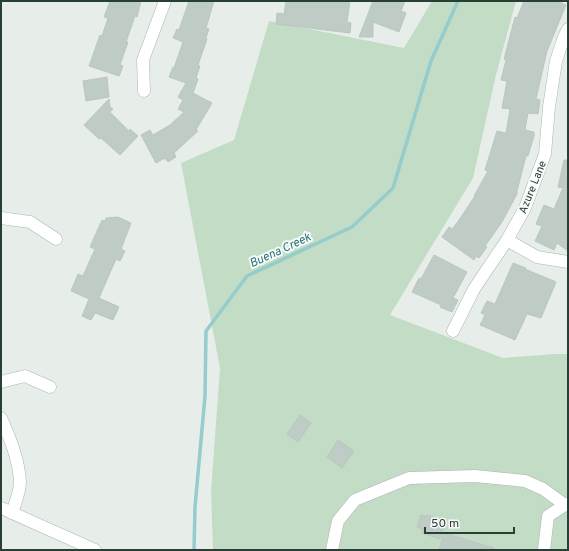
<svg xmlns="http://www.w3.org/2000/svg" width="569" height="551" viewBox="0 0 569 551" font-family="Overpass,sans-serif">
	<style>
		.green { fill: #c2dcc5 }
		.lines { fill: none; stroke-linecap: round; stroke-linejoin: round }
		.stream { stroke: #95cccc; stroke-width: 3.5 }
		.building { fill: #bfcbc5; stroke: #bac7bf }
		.minor-casing { stroke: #aab6b0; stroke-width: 13 }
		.minor { stroke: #fff; stroke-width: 12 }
		.labels { text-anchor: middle; stroke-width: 4; stroke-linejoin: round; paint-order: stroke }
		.street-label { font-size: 11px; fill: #273f35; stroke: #f7faf8 }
		.water-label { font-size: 12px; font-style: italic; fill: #277475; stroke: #f7faf8 }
	</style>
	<rect width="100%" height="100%" fill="#e7eeea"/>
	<polygon class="green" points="432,1 516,1 496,75 473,178 390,315 503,358 555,354 568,354 568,550 213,550 211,492 220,368 181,163 234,140 269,21 404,48"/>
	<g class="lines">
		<polyline class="stream" points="194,550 195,507 205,396 206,331 247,276 352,227 393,188 431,61 458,1"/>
	</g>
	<g class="building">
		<polygon points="110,1 141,1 137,17 135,16 126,42 128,42 120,65 123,66 119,76 89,66 100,35 102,36 108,18 104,17"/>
		<polygon points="189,1 214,1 206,28 209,29 206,38 207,39 198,65 200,66 196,78 198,79 193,93 212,103 196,130 198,131 174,153 176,157 168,162 165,158 156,163 141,135 150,130 153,135 170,125 184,112 178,109 183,100 178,97 186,83 169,77 173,67 174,68 183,42 173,38 177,29 179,30"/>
		<polygon points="286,1 350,1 347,22 351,23 350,33 276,24 277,13 284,14"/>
		<polygon points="373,1 405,1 401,11 406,13 399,32 373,22 373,37 359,37"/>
		<polygon points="524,1 562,1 561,3 566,5 547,51 536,99 540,100 538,114 528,113 525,130 534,132 534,136 528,156 526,156 517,191 517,194 502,222 485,246 487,247 479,258 476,256 474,260 442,237 449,227 452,229 457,223 475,196 474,196 488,171 485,170 497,131 506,133 510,109 502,108 507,81 501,80 506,60 504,59 515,17 517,18"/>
		<polygon points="107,77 109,97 86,101 83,81"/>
		<polygon points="109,99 110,107 113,109 110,112 129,131 130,129 138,136 120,155 101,138 99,139 84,125"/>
		<polygon points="564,160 568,160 568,251 557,243 554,250 535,241 542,226 536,224 544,205 554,209 563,188 558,187"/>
		<polygon points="118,217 131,223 121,249 125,251 120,261 116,259 99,298 119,307 113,320 95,313 91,320 82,316 89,299 71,291 78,274 83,276 95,249 90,247 102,220 105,221 106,218"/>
		<polygon points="434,255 467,272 453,298 458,300 452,312 440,307 441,305 412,292 419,278 421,279"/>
		<polygon points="513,263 526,268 525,269 556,282 541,318 527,314 515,340 480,325 485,315 481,313 487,301 495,304"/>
		<polygon points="300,415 311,423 298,442 287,434"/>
		<polygon points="338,440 354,451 342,468 327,457"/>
		<polygon points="421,515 427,517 427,515 441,520 444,526 440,539 422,533 423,529 417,527"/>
		<polygon points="444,533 494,548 493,550 439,550"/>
	</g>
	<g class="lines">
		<defs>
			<g id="minor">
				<polyline points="144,91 143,60 165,1"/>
				<polyline points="1,218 30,222 56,239"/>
				<polyline points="507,240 537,257 568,262"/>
				<polyline points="453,331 474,289 507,240 525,208 545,154 549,107 556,61 564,37 568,29"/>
				<polyline points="1,382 25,376 50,387"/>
				<path d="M1,418c9,20 18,42 19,64 0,10 -5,21 -8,31"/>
				<polyline points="1,508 95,550"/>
				<polyline points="332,550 338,521 355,500 409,478 475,476 525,481 543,489 565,505"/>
				<polyline points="544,550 548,516 565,505 568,504"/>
			</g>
		</defs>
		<use href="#minor" class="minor-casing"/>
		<use href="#minor" class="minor"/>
	</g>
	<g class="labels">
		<g class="street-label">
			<text transform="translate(532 187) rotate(-68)" y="4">Azure Lane</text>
		</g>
		<g class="water-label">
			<text transform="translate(280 250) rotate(-25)" y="4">Buena Creek</text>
		</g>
	</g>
	<rect width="569" height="551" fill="none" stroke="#273f35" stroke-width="4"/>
	<path d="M425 527v6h89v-6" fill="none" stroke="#273f35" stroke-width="2"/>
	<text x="431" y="527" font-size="12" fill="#273f35" stroke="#f7faf8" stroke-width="3" paint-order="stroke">50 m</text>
</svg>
